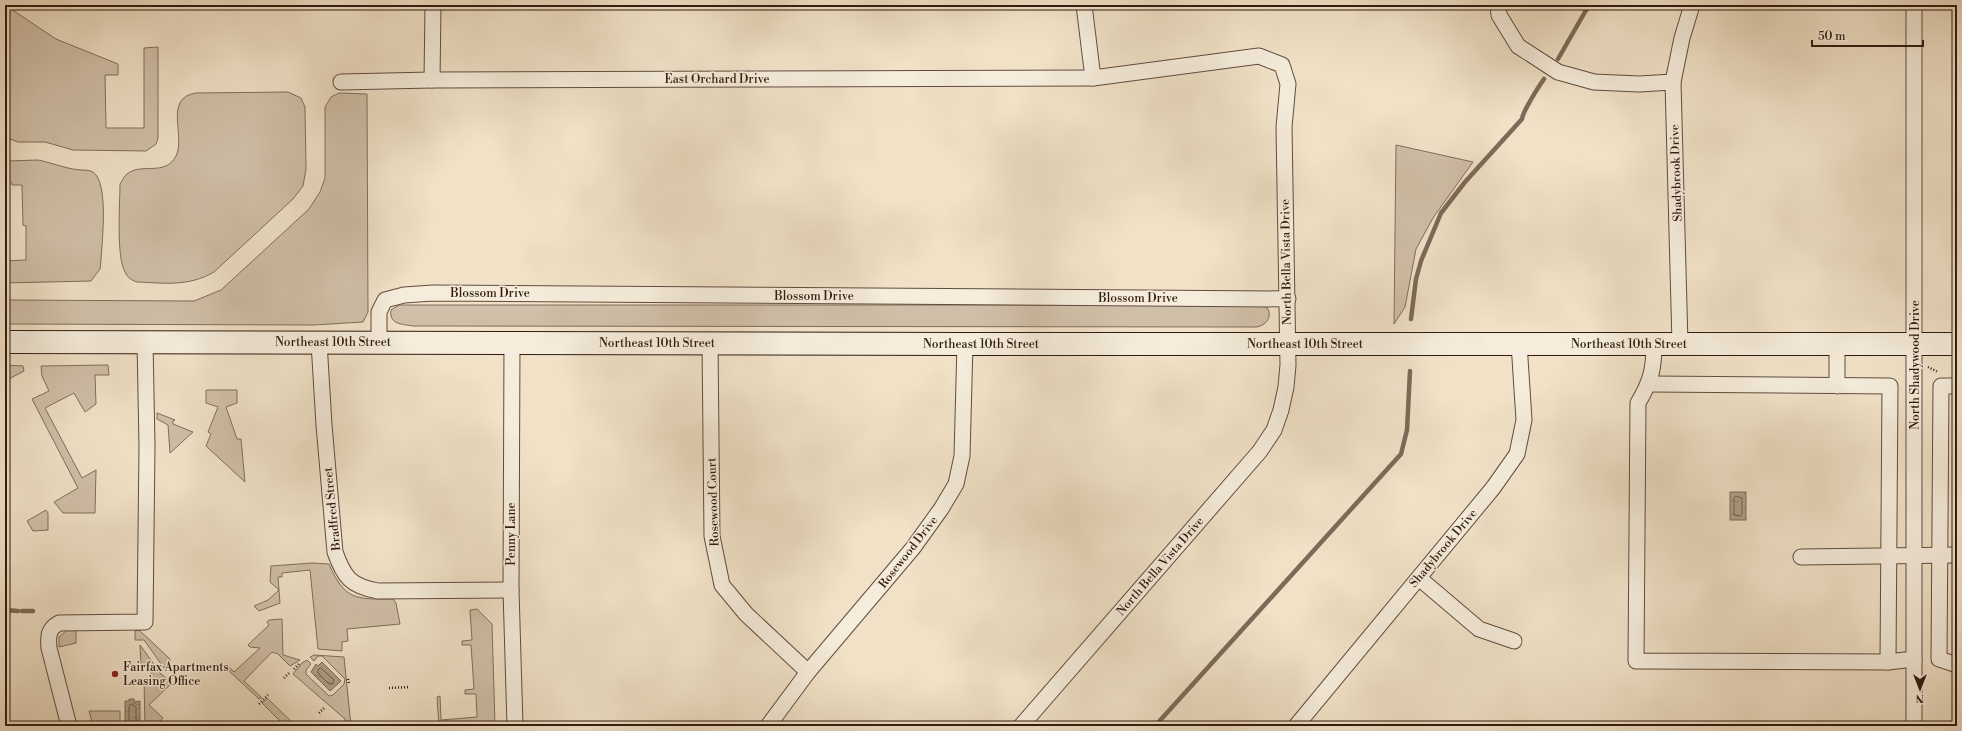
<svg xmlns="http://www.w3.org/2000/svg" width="1962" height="731" viewBox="0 0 1962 731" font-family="'Libre Bodoni',serif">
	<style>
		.green { fill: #d0bfa8; stroke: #806d5c }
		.water { fill: url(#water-ripples); stroke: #7d6a59 }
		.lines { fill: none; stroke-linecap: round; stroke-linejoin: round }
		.shore { stroke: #705c4c; stroke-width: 1 }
		.stream { stroke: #7d6a59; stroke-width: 4.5 }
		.minor-casing { stroke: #614c3e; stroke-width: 17 }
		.secondary-casing { stroke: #311b10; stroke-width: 24 }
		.path { stroke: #311b10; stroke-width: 2.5; stroke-dasharray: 1 2; stroke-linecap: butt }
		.minor { stroke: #f5ecdb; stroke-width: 15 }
		.secondary { stroke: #f5ecdb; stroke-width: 22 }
		.poi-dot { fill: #8f2418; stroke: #f5ecdb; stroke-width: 1.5 }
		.labels { text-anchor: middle; stroke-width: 3; stroke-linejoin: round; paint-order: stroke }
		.street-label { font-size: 12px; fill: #311b10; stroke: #f5ecdb }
		.poi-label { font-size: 12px; fill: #311b10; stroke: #f5ecdb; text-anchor: start }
	</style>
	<defs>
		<pattern id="water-ripples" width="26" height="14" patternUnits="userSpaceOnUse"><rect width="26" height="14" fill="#af9e89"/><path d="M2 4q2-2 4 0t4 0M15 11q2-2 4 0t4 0" fill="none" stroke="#8f806f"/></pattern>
	</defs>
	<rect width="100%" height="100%" fill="#f0e1c7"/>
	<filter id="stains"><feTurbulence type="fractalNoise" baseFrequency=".005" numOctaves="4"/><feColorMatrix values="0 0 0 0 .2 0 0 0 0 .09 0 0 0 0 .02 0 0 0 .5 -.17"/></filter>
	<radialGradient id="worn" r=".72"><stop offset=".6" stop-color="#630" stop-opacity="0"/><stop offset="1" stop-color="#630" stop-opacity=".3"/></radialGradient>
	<g class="green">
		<polygon points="5,5 56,39 118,64 118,75 105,75 106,128 144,128 144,48 158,47 158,138 156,144 146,151 73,150 45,142 18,142 10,139 5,126"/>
		<path d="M288,92l13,6 4,9 1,62 -3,17 -10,13 -79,73c-26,15 -49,11 -77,10 -6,-2 -9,-4 -12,-10 -9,-16 -5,-68 -5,-88 2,-3 4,-8 7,-10 15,-12 38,3 49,-18 10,-20 -13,-58 20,-63z"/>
		<polygon points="339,93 367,94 368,312 363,322 314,325 5,324 5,300 194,301 221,290 309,209 320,192 325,178 325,107 331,97"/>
		<polygon points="1396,145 1473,162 1433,218 1416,249 1405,307 1394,324"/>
		<path d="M38,160c15,3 28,9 43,10 4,0 8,0 12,2 16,11 9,69 8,88l-1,9 -9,12 -86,2v-22l21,-1v-34l-3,-1 -1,-40h-10v-2l-4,-1v-21z"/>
		<path d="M399,305h863l6,4c4,9 -2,16 -11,18l-844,-1c-11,-2 -24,-1 -22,-16z"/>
		<polygon points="5,365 23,366 24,371 5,381"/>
		<polygon points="108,365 109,375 95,375 96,404 85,412 74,393 45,408 82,478 96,470 95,513 63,513 54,502 78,488 32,399 49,391 42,376 41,366"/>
		<polygon points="206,390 237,390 237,403 226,407 237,439 241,439 245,482 206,446 211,434 208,432 218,407 206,403"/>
		<polygon points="157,413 175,420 173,421 173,424 193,432 170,453 168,425 157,419"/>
		<polygon points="46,510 48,513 48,530 33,531 27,521"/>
		<path d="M312,563l17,1c16,37 27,35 64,35l3,4 4,21 -53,5 1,12 -6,1v9l-24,-2 -8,-79 -28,3v4h-4l2,26 -21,8 -5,-5 14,-6 11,-10 -9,-8 1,-16z"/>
		<polygon points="477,609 492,624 495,726 439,726 437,697 440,696 441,720 477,717 476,694 465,694 465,690 474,689 471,645 462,645 462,641 472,640 470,610"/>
		<polygon points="282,619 283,655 300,660 290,666 278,654 272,652 244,681 262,698 259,699 226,668 228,666 234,672 260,648 250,647 248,645 269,625 267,622 269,620"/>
		<polygon points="67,630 76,630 76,643 59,647 59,637"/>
		<polygon points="139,630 170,659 170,662 164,668 144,640 135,640 135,631"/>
		<polygon points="140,645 160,673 172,683 149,705 163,718 159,722 163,726 145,726 144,680 151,680 151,667 141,667"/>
		<polygon points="314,655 344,657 351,726 346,726 345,719 293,674 302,663 307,660 311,664 306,670 306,674 329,696 333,695 344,684 345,679 322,656 318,656 314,661 310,657"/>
		<polygon points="267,698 296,726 285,726 262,703"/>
		<polygon points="89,711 120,711 120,726 93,726"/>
	</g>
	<g class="water">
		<rect x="1730" y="492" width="16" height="28"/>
		<polygon points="322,662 341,681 330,691 311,672 316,664 318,666"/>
		<polygon points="129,699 134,699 135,702 140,701 140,726 125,726 125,701 129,701"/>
	</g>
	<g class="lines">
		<g class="shore">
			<polygon points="1736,496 1742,498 1742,514 1740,516 1734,515 1734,498"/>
			<polygon points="321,668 334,680 332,684 329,684 318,673 318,670"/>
			<polyline points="129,726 129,706 131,704 136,707 136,726"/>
		</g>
		<g class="stream">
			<polyline points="1558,59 1589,5"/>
			<path d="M1411,319l5,-40 5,-18 20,-48 24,-31 57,-63c1,-8 17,-33 22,-40"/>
			<polyline points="5,610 18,611"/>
			<polyline points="22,611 33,611"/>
			<polyline points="1155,726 1401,454 1407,430 1410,371"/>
		</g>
		<defs>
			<g id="minor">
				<polyline points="1498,5 1499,15 1518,46 1558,72 1594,82 1639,84 1673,82"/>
				<polyline points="1914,5 1914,726"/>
				<polyline points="432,80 433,5"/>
				<polyline points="341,82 432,80 1093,78"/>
				<path d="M319,342l5,83 11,127c9,25 15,34 43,39l133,-1"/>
				<polyline points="379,342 379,312 385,300 404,295 433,293 1288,299"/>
				<polyline points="512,342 511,590 515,726"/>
				<polyline points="710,343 712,536 722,585 746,614 808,672"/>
				<path d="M1654,344c0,25 -3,37 -16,59l-2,258 252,1 26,-3"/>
				<polyline points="1680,344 1673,82 1682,38 1692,5"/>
				<polyline points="1649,384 1890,386 1888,662"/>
				<polyline points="1837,386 1837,344"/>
				<polyline points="1957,386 1941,386 1939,659 1957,665"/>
				<polyline points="1801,557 1957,555"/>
				<polyline points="1419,578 1479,629 1514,641"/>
				<path d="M69,726l-20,-78c-1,-12 -1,-19 10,-25l86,-1 2,-176 -2,-105"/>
				<polyline points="768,726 808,672 913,548 941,509 956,484 962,456 965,344"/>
				<polyline points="1021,726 1260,451 1274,430 1281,410 1286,387 1288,365 1284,127 1288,84 1282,65 1259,56 1093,78 1084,5"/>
				<polyline points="1296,726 1493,488 1517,454 1524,420 1519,343"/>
			</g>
			<polyline id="secondary" points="5,342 965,344 1957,344"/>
		</defs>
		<use href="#minor" class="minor-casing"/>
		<use href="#secondary" class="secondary-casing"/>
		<g class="path">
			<polyline points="1928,367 1938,372"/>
			<polyline points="294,669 299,664"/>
			<polyline points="284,678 290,672"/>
			<polyline points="348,679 349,684"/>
			<polyline points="389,688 410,687"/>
			<polyline points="259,704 268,695"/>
			<polyline points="319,713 325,707"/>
			<polyline points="46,725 53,723"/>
		</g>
		<use href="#minor" class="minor"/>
		<use href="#secondary" class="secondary"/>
	</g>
	<circle class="poi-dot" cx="115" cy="674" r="4"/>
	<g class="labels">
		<g class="street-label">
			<text x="717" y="83">East Orchard Drive</text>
			<text transform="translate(1676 173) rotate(-92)" y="4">Shadybrook Drive</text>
			<text transform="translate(1286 262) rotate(-91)" y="4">North Bella Vista Drive</text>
			<text x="490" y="297">Blossom Drive</text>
			<text x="814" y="300">Blossom Drive</text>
			<text x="1138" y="302">Blossom Drive</text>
			<text x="333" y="346">Northeast 10th Street</text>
			<text x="657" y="347">Northeast 10th Street</text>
			<text x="981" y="348">Northeast 10th Street</text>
			<text x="1305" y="348">Northeast 10th Street</text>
			<text x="1629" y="348">Northeast 10th Street</text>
			<text transform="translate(1915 365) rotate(-90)" y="4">North Shadywood Drive</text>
			<text transform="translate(713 502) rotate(-92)" y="4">Rosewood Court</text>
			<text transform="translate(332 509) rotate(-96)" y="4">Bradfred Street</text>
			<text transform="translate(511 534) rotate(-90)" y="4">Penny Lane</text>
			<text transform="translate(1443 548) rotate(-50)" y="4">Shadybrook Drive</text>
			<text transform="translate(908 552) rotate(-52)" y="4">Rosewood Drive</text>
			<text transform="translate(1160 566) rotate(-49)" y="4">North Bella Vista Drive</text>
		</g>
		<g class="poi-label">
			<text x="123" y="671">Fairfax Apartments<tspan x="123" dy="14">Leasing Office</tspan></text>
		</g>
	</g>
	<rect width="1962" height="731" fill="none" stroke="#f0e1c7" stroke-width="20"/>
	<rect x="6" y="6" width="1950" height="719" fill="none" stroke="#311b10" stroke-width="2"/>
	<rect x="10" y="10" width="1942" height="711" fill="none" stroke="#311b10"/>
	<g transform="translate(1920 689) rotate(180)" stroke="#f5ecdb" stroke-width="3" paint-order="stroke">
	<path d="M0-3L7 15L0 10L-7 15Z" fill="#311b10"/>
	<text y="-6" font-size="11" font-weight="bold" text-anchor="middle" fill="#311b10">N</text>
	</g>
	<path d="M1812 40v6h111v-6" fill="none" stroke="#311b10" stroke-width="2"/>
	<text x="1818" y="40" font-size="12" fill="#311b10" stroke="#f5ecdb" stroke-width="3" paint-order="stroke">50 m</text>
	<rect width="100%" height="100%" filter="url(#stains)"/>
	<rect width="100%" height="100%" fill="url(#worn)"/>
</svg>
